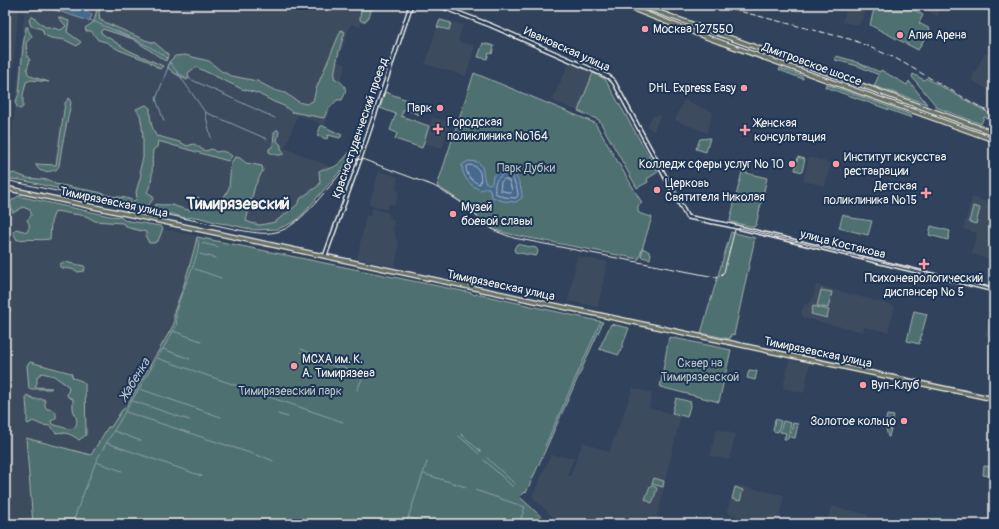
<svg xmlns="http://www.w3.org/2000/svg" width="999" height="529" viewBox="0 0 999 529" font-family="Pangolin,sans-serif">
	<style>
		.built { fill: #3d4b5f }
		.green { fill: #4f7070; stroke: #a2b0ac }
		.water { fill: #47698e; stroke: #8c9fb2 }
		.lines { fill: none; stroke-linecap: round; stroke-linejoin: round }
		.shore { stroke: #afbbc4; stroke-width: 1 }
		.stream { stroke: #8c9fb2; stroke-width: 1 }
		.minor-casing { stroke: #f4f1e8; stroke-width: 5.5 }
		.major-casing { stroke: #f4f1e8; stroke-width: 6 }
		.minor { stroke: #1d3557; stroke-width: 2.5 }
		.major { stroke: #687266; stroke-width: 3.5 }
		.tram { stroke: #f4f1e8; stroke-width: 1 }
		.rail { stroke: #f4f1e8; stroke-width: 1; stroke-dasharray: 6 3; stroke-linecap: butt }
		.poi-dot { fill: #ff9aa2; stroke: #1d3557; stroke-width: 1.5 }
		.labels { text-anchor: middle; stroke-width: 4; stroke-linejoin: round; paint-order: stroke }
		.poi-label { font-size: 12px; fill: #f4f1e8; stroke: #1d3557; text-anchor: start }
		.street-label { font-size: 12px; fill: #f4f1e8; stroke: #1d3557 }
		.park-label { font-size: 12px; fill: #bac4be; stroke: #1d3557 }
		.water-label { font-size: 13px; font-style: italic; fill: #b7c1c8; stroke: #1d3557 }
		.district-label { font-size: 16px; font-weight: bold; fill: #f4f1e8; stroke: #1d3557 }
	</style>
	<rect width="100%" height="100%" fill="#30425c"/>
	<filter id="ink" filterUnits="userSpaceOnUse"><feTurbulence type="fractalNoise" baseFrequency=".025" numOctaves="2"/><feDisplacementMap in="SourceGraphic" scale="8" xChannelSelector="R" yChannelSelector="G"/><feConvolveMatrix kernelMatrix="1 2 1 2 8 2 1 2 1" color-interpolation-filters="sRGB"/></filter>
	<g filter="url(#ink)">
		<g class="built">
			<polygon points="5,5 19,5 5,157"/>
			<polygon points="25,5 367,5 360,27 351,24 338,61 346,65 325,125 298,115 285,148 339,170 283,227 271,230 259,231 217,223 140,205 139,207 8,179"/>
			<polygon points="848,5 868,5 859,25 842,22"/>
			<polygon points="916,5 943,5 937,16"/>
			<polygon points="440,18 463,25 458,41 475,46 466,76 425,64"/>
			<polygon points="985,53 994,57 994,93 971,80"/>
			<polygon points="569,63 593,73 578,111 552,100"/>
			<polygon points="684,100 713,112 707,133 675,120"/>
			<polygon points="657,115 660,116 654,131 647,127 651,118"/>
			<polygon points="432,117 450,122 442,148 424,143"/>
			<polygon points="809,157 831,163 825,186 803,181"/>
			<polygon points="379,171 398,177 396,188 399,192 395,205 389,204 387,210 369,205"/>
			<polygon points="5,196 472,293 474,295 477,294 603,322 526,493 525,492 520,497 549,524 5,524"/>
			<polygon points="972,197 986,201 986,204 989,205 990,202 994,203 994,260 971,254 977,233 963,229"/>
			<polygon points="372,208 389,213 389,216 394,221 393,229 399,246 395,267 357,258 366,216 370,216"/>
			<polygon points="577,256 607,262 598,307 568,301"/>
			<polygon points="816,285 895,306 888,332 864,327 863,332 803,318 801,313 804,304 807,305 808,302 811,303"/>
			<polygon points="990,319 994,320 994,338 985,335"/>
			<polygon points="789,360 810,364 804,393 783,388"/>
			<polygon points="633,388 652,393 649,408 681,416 669,464 656,524 573,524 553,517 532,497 551,455 574,458 567,475 570,476 583,442 609,452"/>
			<polygon points="716,429 736,434 729,460 710,456"/>
			<polygon points="735,485 784,495 778,524 763,524 731,515 727,511"/>
			<polygon points="831,506 866,514 868,517 874,518 873,524 827,524"/>
		</g>
		<g class="green">
			<polygon points="96,5 101,5 99,13 100,20 145,40 155,43 168,54 168,56 166,61 164,60 133,39 103,29 101,31 101,33 128,50 163,66 160,69 148,61 119,50 106,42 98,40 91,31 86,31 85,28 94,22 97,9"/>
			<path d="M358,5h14c-1,7 -2,15 -9,17l-3,-2 1,-13z"/>
			<polygon points="875,5 906,5 923,15 919,23 930,29 918,50 870,25"/>
			<polygon points="31,17 33,17 45,27 49,27 61,30 66,26 58,17 69,21 67,32 81,42 77,46 65,40 51,38 44,35 42,29 31,26 29,20"/>
			<polygon points="440,20 451,23 449,30 437,27"/>
			<polygon points="26,27 28,27 28,30 32,36 26,43 27,56 30,60 27,69 28,74 33,77 49,82 31,80 26,82 23,95 23,107 20,109 18,108 15,103 19,94 23,46"/>
			<path d="M341,30l4,2c-6,17 -9,29 -11,46 11,6 15,10 8,22h-5l-10,11 -3,7 -32,-6 -8,-6 -10,-4 -17,-9 -15,-4 -46,-22 -8,6 1,5 -2,2 -13,-7 -6,-5 1,-6 6,-6 10,-1 24,6 12,10 11,5 25,5 17,9 11,3 14,9 7,2 7,-3 3,-12z"/>
			<polygon points="483,43 494,46 492,54 489,53 487,59 478,57"/>
			<polygon points="836,56 851,60 880,72 881,70 907,85 909,81 927,104 874,86 879,75 858,66 835,60 835,57"/>
			<polygon points="780,68 800,75 803,77 803,79 779,70"/>
			<polygon points="474,73 595,123 642,203 638,206 638,212 641,214 652,217 639,259 514,235 495,230 484,222 454,197 437,186"/>
			<polygon points="593,73 605,79 658,172 647,179 648,182 637,188 599,120 578,111"/>
			<polygon points="913,74 924,80 926,78 994,116 994,121 984,117 981,124 938,108 912,77"/>
			<polygon points="826,84 909,114 912,118 825,87"/>
			<polygon points="385,92 419,104 422,110 420,115 404,109 401,116 429,126 422,148 395,139 397,133 390,130 396,114 380,108"/>
			<path d="M69,98l2,5 -9,43 -3,20 -3,4c-8,2 -18,4 -20,-6l20,1 9,-62z"/>
			<path d="M146,105l4,3c0,10 1,20 7,29l2,-1c10,4 19,4 28,10l7,-2 11,7 7,-2 4,3c6,-2 11,0 16,4l-4,5 -70,-20 -1,6 -4,3c-2,14 2,29 -6,42l6,4v3l-5,7c-14,0 -27,-7 -40,-6l-87,-20 -11,-1 -1,-2 2,-3 3,-1 13,5 22,2 6,4 43,8 12,4 16,2 8,3 3,-3 -1,-6 5,-17 -1,-6 3,-11v-17l-1,-15 -2,-11 -4,-6z"/>
			<polygon points="321,125 342,135 340,138 328,135 327,139 317,136"/>
			<path d="M276,130h2l1,2 -2,9 4,4v3l3,6c-6,2 -9,1 -15,-2v-3l4,-3 1,-13z"/>
			<polygon points="710,138 706,152 696,149 700,139"/>
			<path d="M355,139l3,1 3,4 -6,14 -8,5 -43,50 -10,9 -16,7 -24,1 -26,-6 -9,-1 -22,-6 -13,1 -12,-4h-4l-6,-1 -7,-6 1,-3c6,2 11,0 16,1 7,2 12,5 19,5v-5l3,-2 1,-4 3,-2c6,6 14,7 23,6l8,-15 2,-25 4,-6 5,1 6,5 16,3 1,4 -8,16 -9,35 5,2 9,2 15,-3 22,-17 4,-7 17,-12 2,-3 -1,-12c4,-3 7,-1 12,-3 6,-1 16,-12 19,-17 3,-3 3,-8 5,-12z"/>
			<polygon points="798,157 805,159 802,172 795,170"/>
			<polygon points="742,172 767,178 756,225 754,227 731,222 730,220"/>
			<path d="M18,196l92,20 11,1 3,3 36,6 3,2 -5,13 -4,2h-5l-3,-6v-5l-17,-4 -7,-5 -27,-2 -9,-5 -31,-5 -4,11 -1,17c-11,2 -22,-1 -33,1l-4,-8 3,-3 11,3c3,-5 3,-7 0,-12 4,-3 5,-5 3,-10l-7,-3 -10,6 -3,-11z"/>
			<polygon points="973,206 980,208 976,224 969,222"/>
			<polygon points="843,214 852,218 872,221 868,235 839,228"/>
			<polygon points="931,226 950,231 948,240 929,235"/>
			<polygon points="731,232 755,238 734,335 731,334 730,339 701,333"/>
			<polygon points="197,237 472,293 474,295 477,294 603,322 526,493 525,492 520,497 549,524 33,524 26,438 91,455 108,427 111,427 122,410 126,407 174,324 174,312 183,288 194,250"/>
			<polygon points="517,244 536,248 538,251 537,255 535,256 515,252 514,249"/>
			<polygon points="5,248 10,312 8,313 8,318 5,322"/>
			<polygon points="643,248 651,253 650,259 641,257"/>
			<path d="M65,262l19,4 1,2 -1,3 -6,1c-7,-5 -12,-2 -18,-5v-3z"/>
			<polygon points="821,290 832,292 828,308 817,306"/>
			<polygon points="813,306 829,310 827,318 811,314"/>
			<polygon points="914,311 927,314 919,344 907,341"/>
			<polygon points="611,324 629,328 619,355 599,349"/>
			<polygon points="669,337 731,350 719,402 660,387"/>
			<path d="M30,362l41,11 2,5 9,3 3,3 1,51 -7,5c-6,-5 -15,-9 -23,-7l-6,-7 -8,-1 -9,-4 -5,3 -1,-1c1,-9 -1,-17 -1,-27l1,-1 7,4h10l1,2v5l2,3c6,0 10,2 9,9l-5,3 1,3 16,5 6,-1c6,-7 1,-11 -1,-19 0,-3 0,-7 0,-10l-5,-2 -1,-3 2,-5 -1,-3 -14,-10 -12,-3 -5,4v6l-2,4 17,1 -1,1h-22l-2,-24z"/>
			<polygon points="749,370 757,371 755,380 747,378"/>
			<polygon points="676,398 691,402 687,417 672,413"/>
			<polygon points="887,415 894,416 889,437 888,437 885,424"/>
			<polygon points="775,419 781,421 778,432 773,431"/>
			<polygon points="783,421 791,423 788,439 784,439 786,433 780,432"/>
			<polygon points="793,423 798,424 795,438 790,437"/>
			<polygon points="984,466 994,467 994,477 983,475"/>
			<polygon points="654,478 664,481 663,487 652,484"/>
			<polygon points="651,485 657,488 653,502 651,503 645,499 650,486"/>
			<polygon points="735,487 743,490 740,501 732,499"/>
		</g>
		<g class="water">
			<path d="M40,5h17l4,2c15,-5 19,-2 31,8l-3,6z"/>
			<path d="M468,161l10,1 4,4 3,16 3,2 4,-1 1,-7 11,-8h3c10,6 15,18 15,30l-6,4 -13,-1 -11,-4 -3,-9h-3l-5,2c-11,-4 -19,-13 -19,-25z"/>
		</g>
		<g class="lines">
			<g class="shore">
				<path d="M469,165c11,0 13,10 11,19 -8,-2 -14,-9 -14,-17z"/>
				<path d="M505,172c8,3 13,16 13,24l-2,2 -12,-1 -9,-4c-1,-14 1,-12 10,-21z"/>
				<polygon points="505,179 509,181 512,190 511,193 500,190 501,182"/>
			</g>
			<g class="stream">
				<polyline points="90,20 137,40 164,55 167,58"/>
				<polyline points="179,74 275,118"/>
				<polyline points="205,112 267,139"/>
				<polyline points="164,121 156,99 170,62 205,112 211,138"/>
				<polyline points="202,243 218,247"/>
				<polyline points="200,254 215,258"/>
				<polyline points="195,269 221,278"/>
				<polyline points="173,331 201,341"/>
				<polyline points="163,349 190,359"/>
				<polyline points="301,349 356,372"/>
				<polyline points="300,352 356,375 361,374"/>
				<polyline points="157,358 281,401"/>
				<polyline points="140,389 221,417"/>
				<polyline points="357,390 362,379"/>
				<polyline points="133,401 189,420"/>
				<polyline points="282,401 343,422"/>
				<polyline points="126,412 262,457"/>
				<polyline points="278,414 288,417"/>
				<polyline points="114,431 141,441"/>
				<polyline points="461,434 481,452"/>
				<polyline points="459,436 479,454"/>
				<polyline points="107,443 202,476"/>
				<polyline points="545,446 600,323"/>
				<polyline points="264,457 273,461"/>
				<polyline points="487,458 515,484"/>
				<polyline points="484,460 513,487"/>
				<polyline points="96,462 122,471"/>
				<polyline points="424,474 466,487"/>
				<polyline points="475,490 525,507 519,524"/>
				<polyline points="408,517 429,524"/>
				<path d="M73,524l4,-14 20,-51 80,-134c-1,-4 -1,-8 -1,-13 2,-16 27,-59 22,-72"/>
				<polyline points="406,524 427,462"/>
			</g>
			<defs>
				<g id="minor">
					<polyline points="437,5 490,25 609,77 614,82 687,217 728,225 994,290"/>
					<polyline points="325,256 360,159 411,5"/>
				</g>
				<g id="major">
					<polyline points="623,5 695,33 994,140"/>
					<polyline points="639,5 994,133"/>
					<polyline points="5,188 994,399"/>
				</g>
			</defs>
			<use href="#minor" class="minor-casing"/>
			<use href="#major" class="major-casing"/>
			<use href="#minor" class="minor"/>
			<use href="#major" class="major"/>
			<path class="tram" d="M5,180l234,50c12,2 25,5 37,2 25,-4 55,-50 74,-69l5,-3 7,-1 72,27 27,16 23,21 11,8 19,7 201,39 5,-1 4,-4 10,-39 1,-3 5,-2 254,61"/>
			<polyline class="rail" points="715,5 853,40 895,58 994,115"/>
		</g>
	</g>
	<g class="poi-dot">
		<circle cx="645" cy="29" r="4"/>
		<circle cx="900" cy="35" r="4"/>
		<circle cx="744" cy="88" r="4"/>
		<circle cx="440" cy="108" r="4"/>
		<path d="M436 123h4v4h4v4h-4v4h-4v-4h-4v-4h4z"/>
		<path d="M743 124h4v4h4v4h-4v4h-4v-4h-4v-4h4z"/>
		<circle cx="792" cy="164" r="4"/>
		<circle cx="836" cy="164" r="4"/>
		<circle cx="657" cy="190" r="4"/>
		<path d="M924 187h4v4h4v4h-4v4h-4v-4h-4v-4h4z"/>
		<circle cx="453" cy="214" r="4"/>
		<path d="M922 258h4v4h4v4h-4v4h-4v-4h-4v-4h4z"/>
		<circle cx="294" cy="366" r="4"/>
		<circle cx="863" cy="385" r="4"/>
		<circle cx="904" cy="421" r="4"/>
	</g>
	<g class="labels">
		<g class="poi-label">
			<text x="653" y="33">Москва 127550</text>
			<text x="908" y="39">Апиа Арена</text>
			<text x="736" y="92" text-anchor="end">DHL Express Easy</text>
			<text x="432" y="112" text-anchor="end">Парк</text>
			<text x="447" y="126">Городская<tspan x="447" dy="14">поликлиника №164</tspan></text>
			<text x="754" y="127">Женская<tspan x="754" dy="14">консультация</tspan></text>
			<text x="844" y="161">Институт искусства<tspan x="844" dy="14">реставрации</tspan></text>
			<text x="784" y="168" text-anchor="end">Колледж сферы услуг № 10</text>
			<text x="665" y="187">Церковь<tspan x="665" dy="14">Святителя Николая</tspan></text>
			<text x="917" y="190" text-anchor="end">Детская<tspan x="917" dy="14">поликлиника №15</tspan></text>
			<text x="461" y="211">Музей<tspan x="461" dy="14">боевой славы</tspan></text>
			<text x="924" y="282" text-anchor="middle">Психоневрологический<tspan x="924" dy="14">диспансер № 5</tspan></text>
			<text x="302" y="363">МСХА им. К.<tspan x="302" dy="14">А. Тимирязева</tspan></text>
			<text x="871" y="389">Вуп-Клуб</text>
			<text x="896" y="425" text-anchor="end">Золотое кольцо</text>
		</g>
		<g class="street-label">
			<text transform="translate(567 49) rotate(24)" y="4">Ивановская улица</text>
			<text transform="translate(812 64) rotate(20)" y="4">Дмитровское шоссе</text>
			<text transform="translate(360 128) rotate(-71)" y="4">Красностуденческий проезд</text>
			<text transform="translate(114 202) rotate(12)" y="4">Тимирязевская улица</text>
			<text transform="translate(843 244) rotate(14)" y="4">улица Костякова</text>
			<text transform="translate(501 285) rotate(12)" y="4">Тимирязевская улица</text>
			<text transform="translate(818 352) rotate(12)" y="4">Тимирязевская улица</text>
		</g>
		<g class="park-label">
			<text x="526" y="172">Парк Дубки</text>
			<text x="700" y="367">Сквер на<tspan x="700" dy="14">Тимирязевской</tspan></text>
			<text x="290" y="395">Тимирязевский парк</text>
		</g>
		<g class="water-label">
			<text transform="translate(134 379) rotate(-59)" y="5">Жабенка</text>
		</g>
		<g class="district-label">
			<text x="238" y="209">Тимирязевский</text>
		</g>
	</g>
	<rect width="999" height="529" fill="none" stroke="#1d3557" stroke-width="20"/>
	<rect x="10" y="10" width="979" height="509" fill="none" stroke="#f4f1e8" stroke-width="1.5" filter="url(#ink)"/>
</svg>
